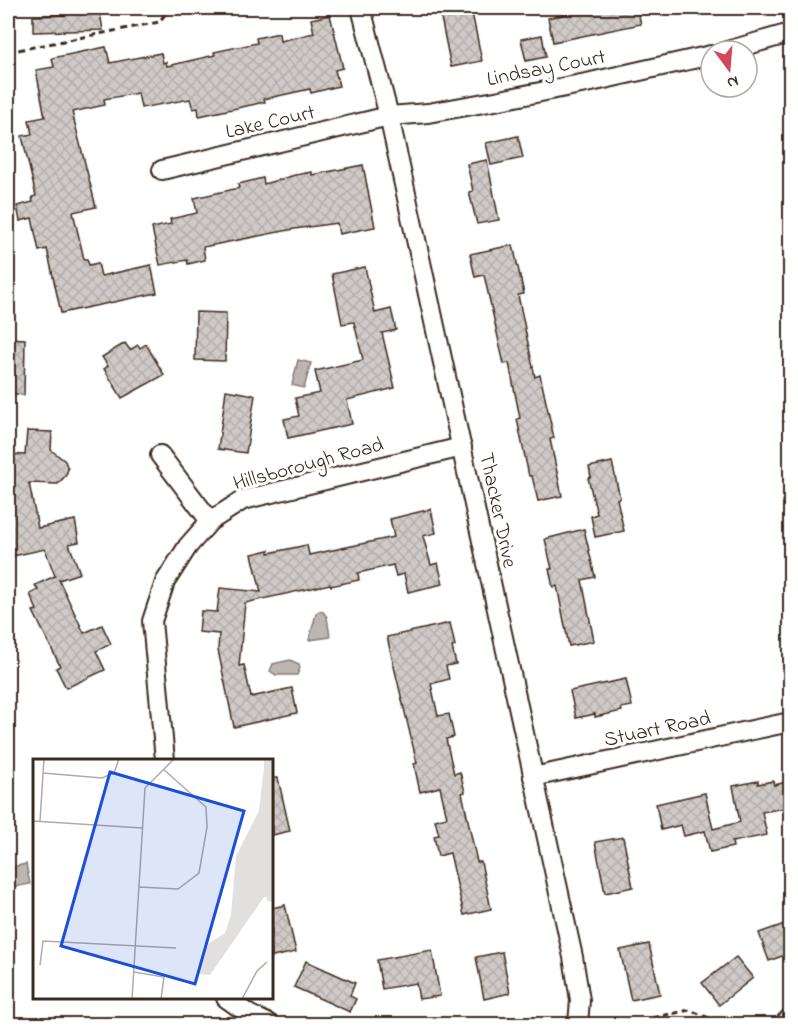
<svg xmlns="http://www.w3.org/2000/svg" width="798" height="1032" viewBox="0 0 798 1032" font-family="'Indie Flower',sans-serif">
	<style>
		.water { fill: #bcb6b3; stroke: #887e77; stroke-width: 1.5 }
		.building { fill: url(#building-cross-hatch); stroke: #3b2a1e; stroke-width: 1.5 }
		.lines { fill: none; stroke-linecap: round; stroke-linejoin: round }
		.street-casing { stroke: #3b2a1e; stroke-width: 22 }
		.path { stroke: #3b2a1e; stroke-width: 3; stroke-dasharray: 6 4.5; stroke-linecap: butt }
		.street { stroke: #fff; stroke-width: 18 }
		.labels { text-anchor: middle; stroke-width: 6; stroke-linejoin: round; paint-order: stroke }
		.street-label { font-size: 21px; fill: #3b2a1e; stroke: #fff }
		.inset-road { fill: none; stroke: #b1aaa5; stroke-width: 1.5 }
		.view { fill: #1d4ed8; fill-opacity: 0.15; stroke: #1d4ed8; stroke-width: 3 }
		.inset-edge { fill: none; stroke: #3b2a1e; stroke-width: 3 }
	</style>
	<defs>
		<pattern id="building-cross-hatch" width="8" height="8" patternUnits="userSpaceOnUse" patternTransform="scale(1.5)"><rect width="8" height="8" fill="#cfcac7"/><path d="M0 0l8 8M0 8l8-8" fill="none" stroke="#b3aeaa"/></pattern>
	</defs>
	<rect width="100%" height="100%" fill="#fff"/>
	<filter id="ink" filterUnits="userSpaceOnUse"><feTurbulence type="fractalNoise" baseFrequency=".0167" numOctaves="2"/><feDisplacementMap in="SourceGraphic" scale="12" xChannelSelector="R" yChannelSelector="G"/><feConvolveMatrix kernelMatrix="1 2 1 2 8 2 1 2 1" color-interpolation-filters="sRGB"/></filter>
	<g filter="url(#ink)">
		<g class="water">
			<polygon points="298,360 311,363 304,388 292,385"/>
			<polygon points="319,611 323,612 327,617 330,637 309,640 316,614"/>
			<polygon points="290,660 299,664 300,668 297,675 276,675 270,671 273,664"/>
			<polygon points="26,864 30,884 8,888 8,868"/>
		</g>
		<g class="building">
			<polygon points="66,8 91,8 92,14 100,13 103,30 33,32 33,16 66,15"/>
			<polygon points="471,8 482,61 451,67 440,13"/>
			<polygon points="565,8 637,8 641,24 553,42 548,18 567,14"/>
			<polygon points="330,15 343,68 335,70 339,86 311,93 310,89 264,99 265,102 199,116 198,108 193,109 190,99 141,108 138,93 104,99 105,105 72,112 96,207 73,212 84,259 87,259 89,265 98,263 101,276 151,265 157,293 61,313 47,249 39,251 32,218 20,221 17,206 33,202 32,197 36,196 22,136 32,134 29,120 45,117 36,70 54,67 52,58 106,47 110,63 161,53 163,63 166,62 167,66 215,55 214,52 257,43 256,38 279,33 280,41 314,33 311,19"/>
			<polygon points="542,35 546,57 526,61 521,39"/>
			<polygon points="518,136 523,158 491,165 486,143"/>
			<polygon points="487,160 499,220 477,224 469,192 473,191 467,164"/>
			<polygon points="363,165 375,227 339,234 337,223 294,229 203,247 205,260 188,264 187,260 160,265 152,228 171,224 170,219 197,213 194,198 239,188 238,184 263,178 264,184 295,175 312,172 312,175"/>
			<polygon points="513,245 524,294 518,295 535,377 540,375 554,438 550,439 562,496 538,501 532,476 529,476 522,443 517,419 520,418 509,363 504,364 484,275 475,277 470,254"/>
			<polygon points="365,267 375,313 391,309 396,330 382,333 395,388 347,400 352,424 288,438 284,419 299,416 295,398 320,393 315,371 363,360 354,322 342,324 332,274"/>
			<polygon points="196,312 226,313 225,361 195,360"/>
			<polygon points="8,338 25,339 24,395 8,393"/>
			<polygon points="125,343 130,350 138,345 140,348 146,344 164,375 122,398 104,369 108,366 102,357"/>
			<polygon points="226,390 255,395 246,453 218,449"/>
			<polygon points="27,431 52,432 51,450 65,461 68,469 66,475 58,484 29,483 38,528 75,520 79,542 69,544 80,573 59,580 84,633 102,625 111,644 96,651 105,670 66,688 56,668 60,666 33,611 37,610 30,594 38,590 35,585 55,576 45,549 8,557 8,454 25,455"/>
			<polygon points="612,462 620,498 617,499 624,531 595,537 591,516 597,514 588,478 591,477 589,467"/>
			<polygon points="431,509 436,533 423,536 431,565 438,563 443,584 408,592 404,574 396,576 393,565 358,573 359,580 331,586 330,584 245,603 239,666 244,665 251,697 292,688 297,713 234,727 218,650 219,634 199,632 201,611 217,612 220,588 261,592 252,554 269,550 269,553 307,545 309,555 394,537 390,519"/>
			<polygon points="584,529 595,577 582,580 594,641 569,646 557,586 553,587 549,569 552,569 545,539"/>
			<polygon points="450,623 455,646 452,647 456,664 446,666 449,679 431,684 438,716 449,714 454,737 446,739 454,774 460,772 465,792 462,793 477,862 481,862 491,909 464,915 450,853 438,856 434,836 439,835 435,820 447,817 440,787 420,792 414,764 417,763 387,637"/>
			<polygon points="626,679 632,706 621,708 622,711 595,717 595,714 576,718 570,691"/>
			<polygon points="272,778 278,778 290,831 272,835"/>
			<polygon points="758,781 758,784 773,781 774,785 787,782 790,797 790,807 762,812 767,835 732,842 733,847 710,852 705,831 684,836 681,825 661,830 656,804 705,793 713,829 740,822 733,786"/>
			<polygon points="623,837 633,887 605,893 595,842"/>
			<polygon points="285,905 296,952 272,957 272,908"/>
			<polygon points="790,922 790,953 769,961 759,933"/>
			<polygon points="649,944 660,994 631,1000 620,950"/>
			<polygon points="432,950 440,996 419,999 416,983 382,989 377,960"/>
			<polygon points="502,952 510,993 484,999 476,957"/>
			<polygon points="736,957 753,978 719,1005 702,983"/>
			<polygon points="306,961 355,983 350,996 356,999 350,1012 294,987"/>
		</g>
		<g class="lines">
			<defs>
				<g id="street">
					<polyline points="361,8 389,116 573,957 580,1000 578,1024"/>
					<polyline points="727,51 790,33"/>
					<polyline points="162,170 389,116 428,113 495,101 591,82 711,55"/>
					<polyline points="160,455 210,521"/>
					<polyline points="165,760 152,621 165,582 188,546 210,521 243,500 462,447"/>
					<polyline points="533,777 790,722"/>
					<polyline points="226,998 250,1015 269,1024"/>
					<polyline points="784,1024 790,1018"/>
				</g>
			</defs>
			<use href="#street" class="street-casing"/>
			<g class="path">
				<polyline points="8,52 159,22 170,8"/>
				<polyline points="622,1024 690,1010 723,1024"/>
			</g>
			<use href="#street" class="street"/>
		</g>
	</g>
	<g class="labels">
		<g class="street-label">
			<text transform="translate(546 67) rotate(-11)" y="7">Lindsay Court</text>
			<text transform="translate(270 121) rotate(-13)" y="7">Lake Court</text>
			<text transform="translate(308 463) rotate(-15)" y="7">Hillsborough Road</text>
			<text transform="translate(499 510) rotate(78)" y="7">Thacker Drive</text>
			<text transform="translate(657 728) rotate(-12)" y="7">Stuart Road</text>
		</g>
	</g>
	<g transform="translate(33 759)">
		<rect width="240" height="240" fill="#fff"/>
		<path d="M232,0h8v138h-9l-54,78 -11,-1 9,-30 17,-11 6,-18 5,-59 23,-45z" fill="#e2e0de"/>
		<path d="M231,0h9v143l-6,-1z" fill="#e2e0de"/>
		<path class="inset-road" d="M10,14l59,5 12,-5 5,-14M0,62l109,7M7,62l4,-62M106,128l39,2 21,-16 8,-46 -1,-20 -43,-38M7,206l3,-24 133,7M101,213l30,5 -3,22M99,240l13,-211 29,-29M209,240l15,-28 10,-9"/>
		<path class="view" d="M77,13l134,39 -49,173 -134,-38z"/>
		<rect width="240" height="240" class="inset-edge"/>
	</g>
	<rect width="798" height="1032" fill="none" stroke="#fff" stroke-width="30"/>
	<rect x="15" y="15" width="768" height="1002" fill="none" stroke="#3b2a1e" stroke-width="2" filter="url(#ink)"/>
	<g transform="translate(729 69) rotate(164)"><circle r="28" fill="#ffffff" stroke="#b1aaa5" stroke-width="1.5"/>
	<path d="M0-4.5L10 22L0 15L-10 22Z" fill="#d1495b"/>
	<text y="-9" font-size="16" font-weight="bold" text-anchor="middle" fill="#3b2a1e">N</text>
	</g>
</svg>
